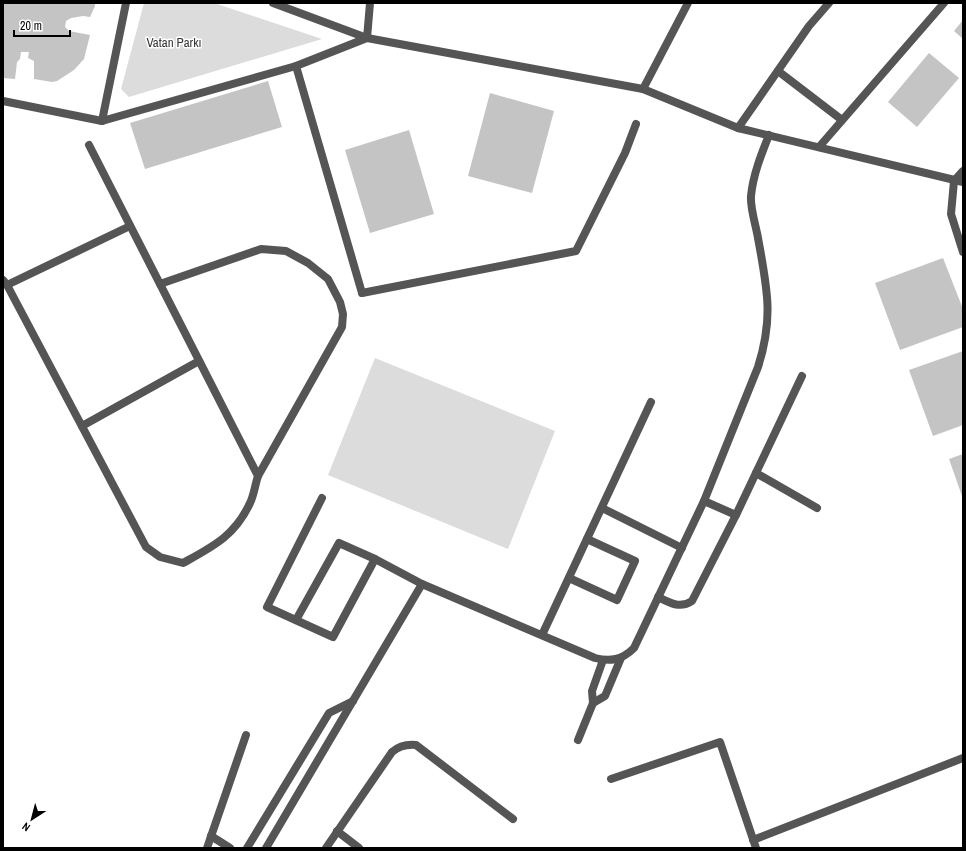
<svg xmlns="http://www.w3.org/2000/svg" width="966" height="851" viewBox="0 0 966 851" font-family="'Archivo Narrow',sans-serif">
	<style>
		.green { fill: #dcdcdc }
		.building { fill: #c4c4c4 }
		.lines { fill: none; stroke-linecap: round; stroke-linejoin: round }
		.lane { stroke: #555; stroke-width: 8 }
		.street { stroke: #555; stroke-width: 8 }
		.labels { text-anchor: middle; stroke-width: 3; stroke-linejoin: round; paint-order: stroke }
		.park-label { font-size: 13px; fill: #333; stroke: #fff }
	</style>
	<rect width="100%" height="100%" fill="#fff"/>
	<g class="green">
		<polygon points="144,3 214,3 322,39 129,97 121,89"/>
		<polygon points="375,358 555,431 508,549 328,475"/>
	</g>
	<g class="building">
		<polygon points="3,3 95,3 95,6 90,17 83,16 71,18 66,21 65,27 69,31 90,35 84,59 74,70 57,81 52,82 34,79 34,61 28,58 29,52 21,52 20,59 17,62 15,79 3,78"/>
		<polygon points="963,20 963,39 954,31"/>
		<polygon points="929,53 959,78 917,127 888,102"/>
		<polygon points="268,81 282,127 145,169 130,123"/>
		<polygon points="490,93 554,111 532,193 468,176"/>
		<polygon points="409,130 434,214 370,233 345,150"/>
		<polygon points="943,258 963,309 963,327 900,350 875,283"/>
		<polygon points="963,351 963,425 933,436 909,370"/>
		<polygon points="963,454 963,499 949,459"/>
	</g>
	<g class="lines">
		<g class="lane">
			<polyline points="778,71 842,120"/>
			<polyline points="7,285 130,226"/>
			<polyline points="362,293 576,251 625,153 636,124"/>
			<polyline points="82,426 199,361"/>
			<polyline points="756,473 817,508"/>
			<polyline points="322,498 267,607 333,637 375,559"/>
			<polyline points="704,501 736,515 802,376"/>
			<polyline points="602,508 682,548"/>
			<polyline points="569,578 617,600 635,561 587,539"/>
			<path d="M658,597c12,6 22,12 34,4l44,-86"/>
			<polyline points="296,620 339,543 375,559 422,584"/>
			<polyline points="542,635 651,402"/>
			<polyline points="593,703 592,691 603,660"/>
			<polyline points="578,740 593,703 605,696 621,658"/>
			<polyline points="611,779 720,742 756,848"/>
			<polyline points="337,831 359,848"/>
			<polyline points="211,836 230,848"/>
			<polyline points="753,840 963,758"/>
			<polyline points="207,848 246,735"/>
			<polyline points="247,848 329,713 353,701"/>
			<path d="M266,848l156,-264 173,74c15,4 27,2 39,-10l70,-147 54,-134c16,-50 9,-79 0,-129 -2,-12 -8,-30 -7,-42 2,-21 10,-41 18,-61"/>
			<path d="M326,848l66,-96c7,-6 14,-8 24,-7l97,74"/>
		</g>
		<g class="street">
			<polyline points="273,3 367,38 643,89 738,128 963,182"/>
			<polyline points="296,66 362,293"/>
			<polyline points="643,89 688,3"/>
			<polyline points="3,101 102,121 296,66 367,38 370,3"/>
			<polyline points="102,121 126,3"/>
			<polyline points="738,128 809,26 829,3"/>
			<polyline points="819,147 944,3"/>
			<polyline points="963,171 954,181 951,214 963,252"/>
			<path d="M3,280l4,5 139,262 14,10 23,6c29,-16 52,-27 67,-60 4,-8 5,-18 8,-27l-169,-331"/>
			<polyline points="160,284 261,249 286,251 308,263 328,279 340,302 343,314 342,327 258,476"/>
		</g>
	</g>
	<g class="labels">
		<g class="park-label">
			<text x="174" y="47">Vatan Parkı</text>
		</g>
	</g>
	<rect width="966" height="851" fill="none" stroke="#000000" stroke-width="8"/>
	<g transform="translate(32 819) rotate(216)" stroke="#ffffff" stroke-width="3" paint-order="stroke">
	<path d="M0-3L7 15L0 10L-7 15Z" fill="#000000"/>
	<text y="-6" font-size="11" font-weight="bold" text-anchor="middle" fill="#000000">N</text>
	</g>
	<path d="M14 30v6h56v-6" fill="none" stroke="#000000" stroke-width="2"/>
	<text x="20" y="30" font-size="12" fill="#000000" stroke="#ffffff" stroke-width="3" paint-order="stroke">20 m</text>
</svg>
